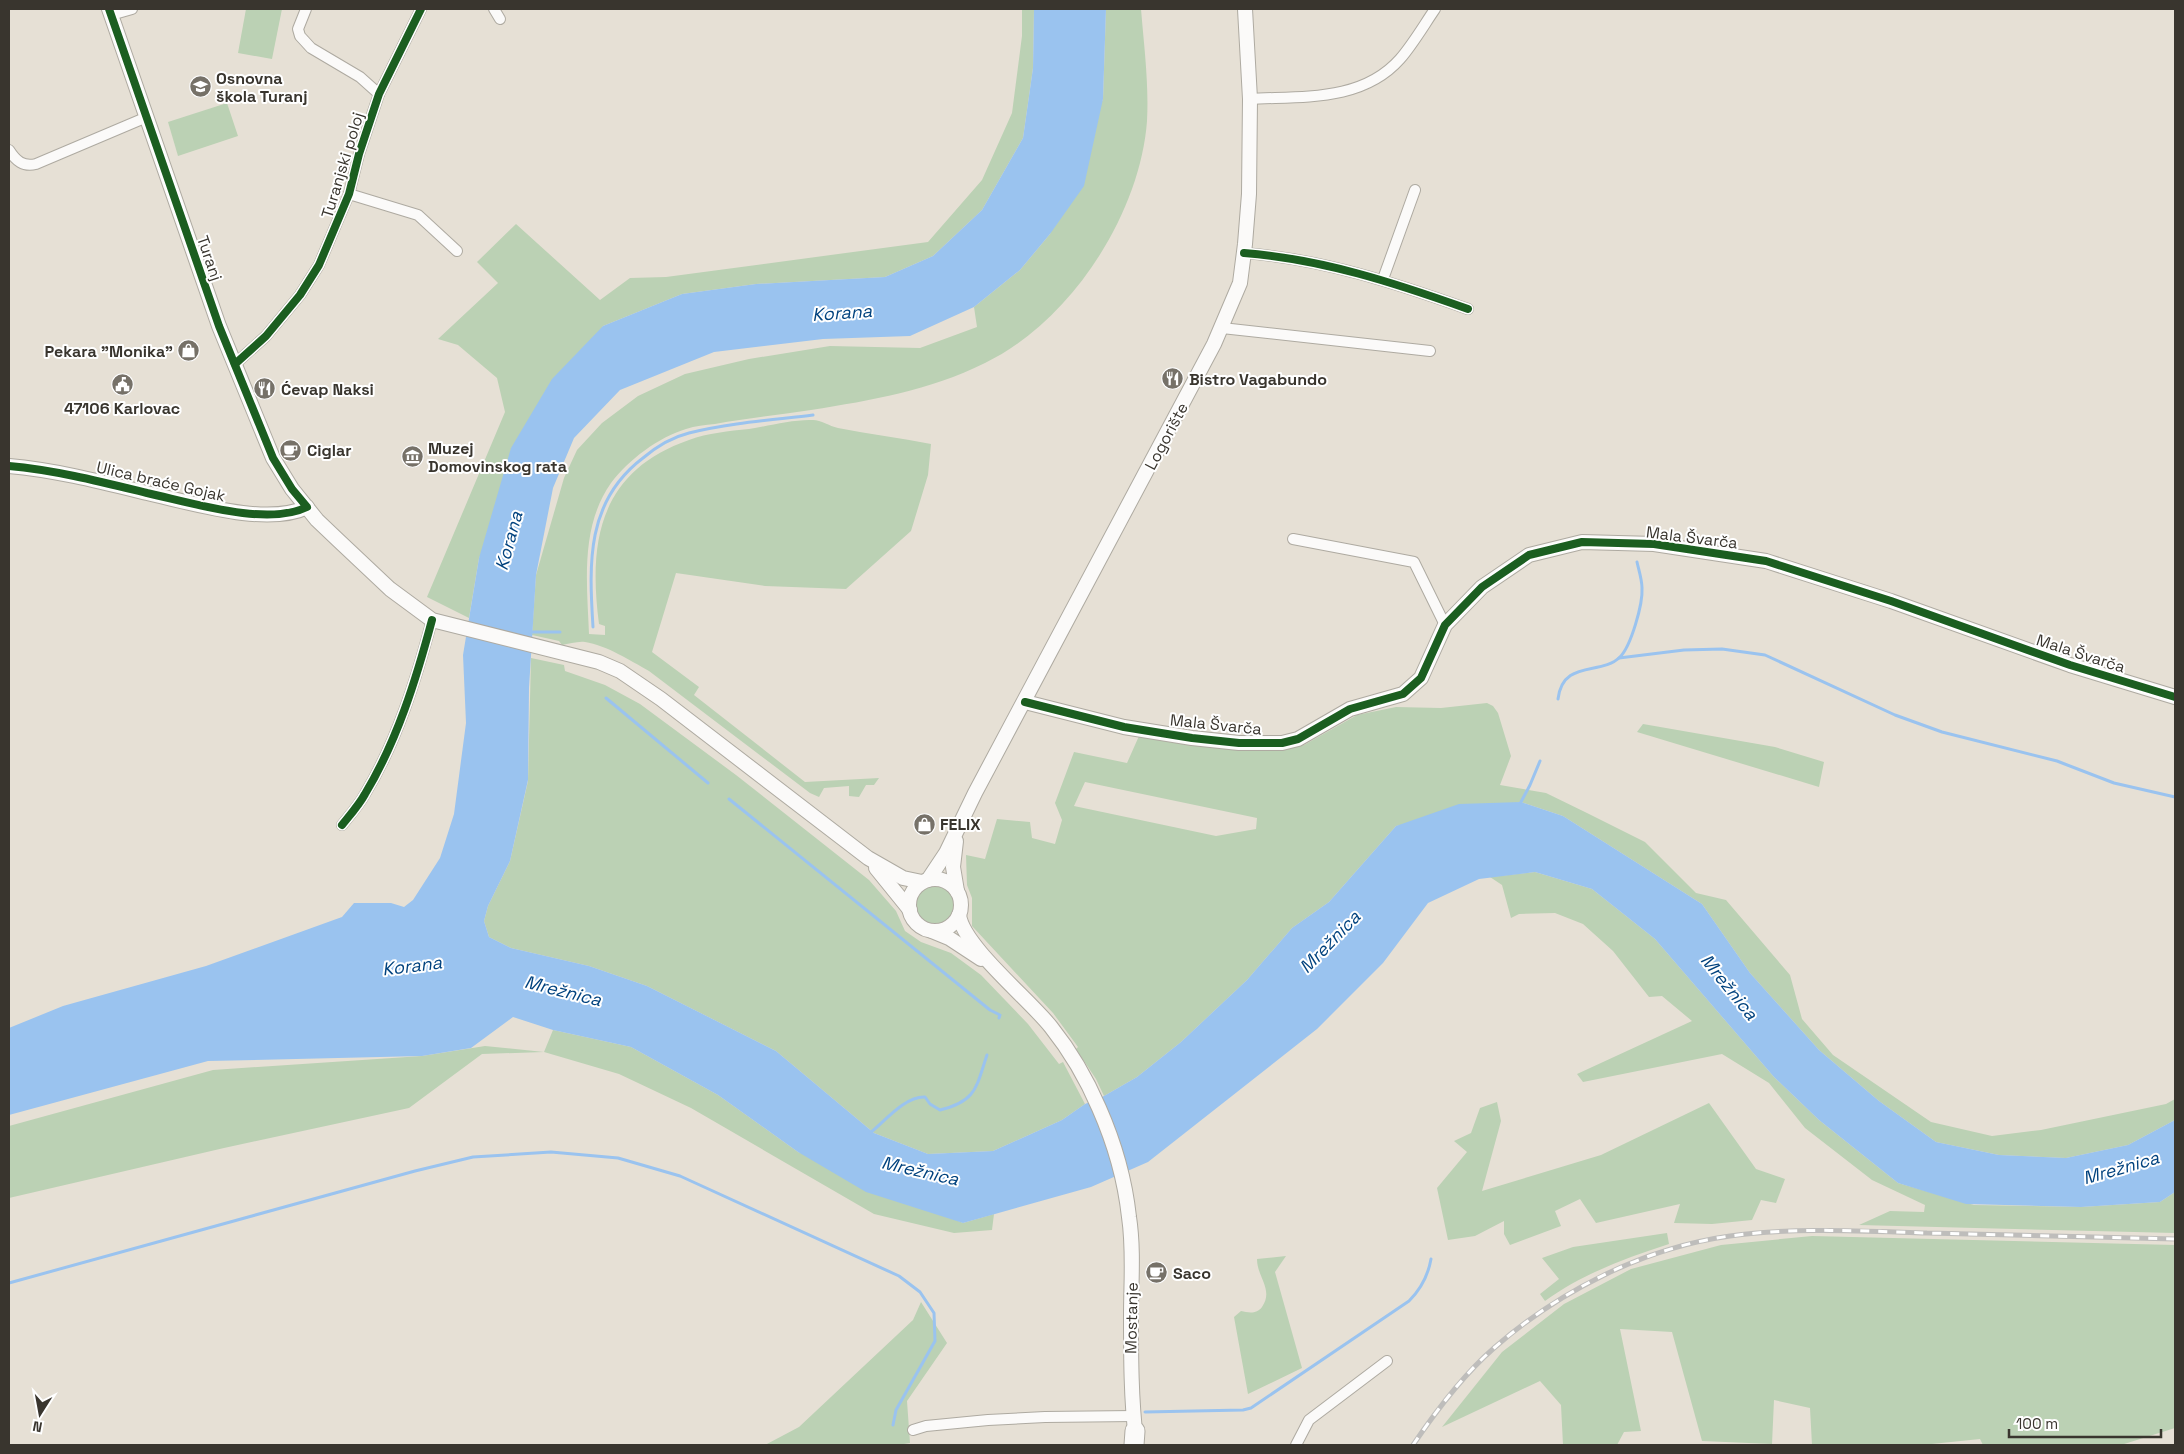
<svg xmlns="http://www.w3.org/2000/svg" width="2184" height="1454" viewBox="0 0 2184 1454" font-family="'Space Grotesk',sans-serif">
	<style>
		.green { fill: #bbd1b4; fill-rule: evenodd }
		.water { fill: #9ac3ef }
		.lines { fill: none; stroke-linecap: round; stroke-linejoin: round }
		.stream { stroke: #9ac3ef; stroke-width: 3 }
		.street-casing { stroke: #aeaaa1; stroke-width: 12 }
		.secondary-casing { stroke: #aeaaa1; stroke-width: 16 }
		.highway-casing { stroke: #aeaaa1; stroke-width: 21 }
		.street { stroke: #fbfaf9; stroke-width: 10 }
		.secondary { stroke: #fbfaf9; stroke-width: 14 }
		.highway { stroke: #fbfaf9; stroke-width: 19 }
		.rail-casing { stroke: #bebdbb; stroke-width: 5 }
		.rail { stroke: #fff; stroke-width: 3; stroke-dasharray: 9; stroke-linecap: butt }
		.cycleway-casing { stroke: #fff; stroke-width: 11 }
		.cycleway { stroke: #1b5e20; stroke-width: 8 }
		.labels { text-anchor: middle; stroke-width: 4; stroke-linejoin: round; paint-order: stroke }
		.poi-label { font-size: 16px; font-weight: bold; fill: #39352e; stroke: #fff; text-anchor: start }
		.street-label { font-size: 16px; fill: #39352e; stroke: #fff }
		.water-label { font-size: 18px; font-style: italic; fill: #00427e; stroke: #fff }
	</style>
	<rect width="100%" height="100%" fill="#e6e0d5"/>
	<g class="green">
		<polygon points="246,9 282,9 272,59 238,53"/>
		<polygon points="1022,9 1034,9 1033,68 1023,138 982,210 933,256 885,277 756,284 682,294 603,326 479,558 469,618 427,597 505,412 497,378 458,345 438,339 498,283 477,262 516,224 600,300 630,278 666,277 928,242 982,180 1012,113 1022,36"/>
		<path d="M1106,9h35c3,37 8,75 6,112 -7,94 -77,201 -162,242 -57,28 -112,37 -174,47 -32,5 -64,8 -96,14 -10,1 -20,2 -29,5 -27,8 -58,31 -75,54 -31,44 -24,100 -22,151l16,1v-9l-6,-2c-11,-84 1,-153 90,-184 19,-7 40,-9 60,-11 19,-3 45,-10 64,-9 8,0 16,6 25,8 31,6 62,10 93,16l-3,31 -17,56 -65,58 -81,-3 -89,-13 -24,79 47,35 -5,8 111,87 74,-4 -5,7h-8l-7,12 -10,-1v-10l-25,2 -5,9 -9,-4 -161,-122c-18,-10 -43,-26 -64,-29 -7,-1 -16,2 -23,3l-3,-4 -27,-6 4,-60 28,-97 13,-28 25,-27 36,-27 47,-22 64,-15 81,-13 90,2 57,-21 -3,-20 46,-37 30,-36 53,-135z"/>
		<polygon points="227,103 238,136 178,156 168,122"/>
		<polygon points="531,658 564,665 565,671 605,685 640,704 736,775 869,880 896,911 905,931 921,942 951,953 981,975 1028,1024 1059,1064 1063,1062 1085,1104 1062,1120 993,1151 928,1154 874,1133 776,1051 647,986 589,966 511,948 489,937 484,921 488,906 510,861 528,781"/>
		<path d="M1487,703l6,3 5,7 13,43 -11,29 46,8 41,20 58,29 51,51 30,7 64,75 12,44 31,36 98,67 61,14 49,-6 125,-26 9,-5v21l-47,25 -62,13 -67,-3 -63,-13 -57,-41 -60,-51 -69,-77 -48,-69 -139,-88 -42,-14 -125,24 -67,76 -37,26 -45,52 -66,62 -44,35 -33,19 -8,-17 -20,-30 2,-2 -25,-34 -81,-87v-28l-5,-13 -1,-30 19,4 12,-40 33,3 2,16 23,6 7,-24 -7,-17 19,-51 53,11 12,-27 99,13h47l19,-4 53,-30 39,-8 45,1zM1085,782l172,36 -1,11 -40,7 -142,-30z"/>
		<polygon points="1643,724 1775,747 1824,762 1819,787 1637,732"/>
		<polygon points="1535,872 1592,889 1655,939 1774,1077 1819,1120 1898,1183 1974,1205 2081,1207 2160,1202 2175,1192 2175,1233 1859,1225 1890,1211 1924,1212 1925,1205 1872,1180 1805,1128 1769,1083 1722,1054 1583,1082 1577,1074 1692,1021 1662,996 1649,997 1613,951 1583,924 1555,913 1519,914 1511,918 1502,885 1490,877"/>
		<circle cx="935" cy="905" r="20"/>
		<polygon points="553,1030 631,1047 718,1095 798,1152 963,1223 994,1214 992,1230 954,1233 874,1214 691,1108 619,1074 544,1052 482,1054 409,1108 224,1148 9,1198 9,1126 213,1070 422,1056 485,1046 544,1052"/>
		<polygon points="1497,1102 1501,1121 1482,1191 1601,1155 1709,1103 1756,1169 1785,1179 1776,1203 1761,1200 1752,1220 1712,1224 1674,1223 1680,1204 1596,1223 1580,1199 1555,1211 1561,1226 1510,1245 1504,1234 1504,1221 1475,1236 1448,1240 1437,1188 1467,1152 1454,1141 1471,1133 1480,1108"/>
		<path d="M1667,1233l2,11c-43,14 -87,30 -124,57l-5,-7 19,-15 -17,-21 31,-11z"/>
		<polygon points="1812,1236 2175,1245 2175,1428 2121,1445 1983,1445 1980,1439 1922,1445 1812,1445 1810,1408 1774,1400 1772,1444 1702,1441 1672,1332 1620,1329 1641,1431 1624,1432 1617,1445 1563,1445 1561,1405 1540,1381 1442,1427 1502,1352 1564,1304 1631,1269 1721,1245"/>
		<path d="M1286,1256l-11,16 27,96 -54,26 -14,-77 7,-6c8,2 16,3 21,-4 12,-17 -5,-30 -5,-48z"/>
		<polygon points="921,1302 947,1343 907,1401 910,1443 898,1445 765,1445 799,1427 913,1320"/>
	</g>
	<polygon class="water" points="1034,9 1106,9 1103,99 1084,186 1050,234 1020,270 974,307 910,336 823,339 714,352 620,390 574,438 553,488 536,575 529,688 528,780 510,861 488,906 484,921 489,937 511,948 589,966 647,986 776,1051 874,1133 928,1154 993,1151 1062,1120 1085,1104 1104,1096 1137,1077 1181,1042 1247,980 1292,928 1329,902 1396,826 1459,804 1521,802 1563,816 1702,904 1750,973 1819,1050 1879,1101 1936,1142 1999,1155 2066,1158 2128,1145 2175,1120 2175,1192 2160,1202 2081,1207 1966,1204 1898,1183 1819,1120 1774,1077 1655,939 1592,889 1535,872 1479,879 1428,903 1383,963 1317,1029 1148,1162 1091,1187 963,1223 866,1192 798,1152 718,1095 631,1047 553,1030 513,1017 471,1048 422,1056 208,1061 9,1115 9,1028 63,1006 206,966 342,917 354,903 391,903 404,907 413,900 440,858 454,814 466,723 463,655 479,558 511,448 552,379 603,326 682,294 756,284 885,277 933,256 982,210 1023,138 1033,68"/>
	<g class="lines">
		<g class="stream">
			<path d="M593,627c-4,-64 -7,-126 50,-169 13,-11 30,-21 46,-25 41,-10 83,-13 124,-18"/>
			<polyline points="530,632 560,632"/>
			<polyline points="1619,658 1684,650 1722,649 1765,655 1895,715 1942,732 2057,761 2114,783 2175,797"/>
			<polyline points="606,698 708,783"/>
			<path d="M1558,699c5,-40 43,-23 62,-42 11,-11 23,-53 22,-69 0,-8 -3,-17 -5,-26"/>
			<polyline points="729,799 990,1010 1000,1015 999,1018"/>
			<polyline points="1521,802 1530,785 1540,761"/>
			<path d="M870,1133c15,-12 35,-37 55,-36l5,7 10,6c37,-9 36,-23 47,-55"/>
			<polyline points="9,1283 415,1171 473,1157 551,1152 618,1158 680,1176 899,1276 920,1292 934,1313 935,1341 896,1410 893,1425"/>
			<path d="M1145,1412l98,-2 8,-2 158,-107c12,-12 19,-25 22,-42"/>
		</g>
		<defs>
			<g id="street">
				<polyline points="306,9 298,29 300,36 311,48 360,77 379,94"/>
				<polyline points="494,9 500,19"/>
				<polyline points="111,15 132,9"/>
				<path d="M1250,99c52,-3 112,3 150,-40 13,-15 24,-34 35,-50"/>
				<path d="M9,150c7,11 14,17 27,14l111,-47"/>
				<polyline points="349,194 418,215 457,251"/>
				<path d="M1244,253c78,6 151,30 224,56"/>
				<polyline points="1383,279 1415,190"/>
				<polyline points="1222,328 1430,351"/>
				<polyline points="235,364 266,336 300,295 319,265 349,194 359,154 379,94 421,9"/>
				<polyline points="1293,539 1414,562 1445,625"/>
				<path d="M342,825c8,-10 17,-20 23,-31 32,-53 51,-114 67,-174"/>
				<polyline points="913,1430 926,1426 988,1420 1045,1417 1134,1416"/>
				<polyline points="1296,1445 1309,1420 1387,1361"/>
			</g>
			<g id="secondary">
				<polyline points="109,9 219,326 273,458 292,489 317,520 338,540 390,589 432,620 599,662 620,671 661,699 868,858 903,878 922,882"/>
				<path d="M9,466c46,4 93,16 138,27 42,9 120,34 160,14"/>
				<polyline points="1025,702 1124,727 1192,738 1239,743 1282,743 1298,739 1350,709 1403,694 1421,678 1445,625 1482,587 1529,555 1582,542 1654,544 1766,561 1891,601 2070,665 2175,697"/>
				<polyline points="956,841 953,867 957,891"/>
				<polyline points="876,868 910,910"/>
				<circle cx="935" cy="905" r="26"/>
				<polyline points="928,880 946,853 975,793 1214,344 1240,283 1245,244 1249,194 1250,99 1245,9"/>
				<path d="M959,915c4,31 71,85 92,112 20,25 36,53 48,81 15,34 26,72 30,109 5,33 2,66 2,98 0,42 0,83 5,125"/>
				<polyline points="932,931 949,938 981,959"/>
			</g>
			<polyline id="highway" points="1134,1445 1135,1431"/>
		</defs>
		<use href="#street" class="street-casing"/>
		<use href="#secondary" class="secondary-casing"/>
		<use href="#highway" class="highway-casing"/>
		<use href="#street" class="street"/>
		<use href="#secondary" class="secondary"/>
		<use href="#highway" class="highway"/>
		<defs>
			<path id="rail" d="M1413,1445c23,-34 50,-70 81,-97 65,-57 149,-100 236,-112 65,-9 132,-5 197,-3 83,2 166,4 248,6"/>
		</defs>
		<use href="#rail" class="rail-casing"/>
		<use href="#rail" class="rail"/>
		<defs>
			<g id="cycleway">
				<path d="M1244,253c78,6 151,30 224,56"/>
				<polyline points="235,364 266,336 300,295 319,265 349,194 359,154 379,94 421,9"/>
				<path d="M9,466c46,4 93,16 138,27 42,9 120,34 160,14l-15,-18 -19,-31 -54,-132 -110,-317"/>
				<polyline points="1025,702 1124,727 1192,738 1239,743 1282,743 1298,739 1350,709 1403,694 1421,678 1445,625 1482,587 1529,555 1582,542 1654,544 1766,561 1891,601 2070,665 2175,697"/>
				<path d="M342,825c8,-10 17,-20 23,-31 32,-53 51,-114 67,-174"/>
			</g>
		</defs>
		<use href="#cycleway" class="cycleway-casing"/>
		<use href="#cycleway" class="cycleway"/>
	</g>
	<defs>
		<symbol id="school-disc" viewBox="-11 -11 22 22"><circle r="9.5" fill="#767168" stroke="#fff"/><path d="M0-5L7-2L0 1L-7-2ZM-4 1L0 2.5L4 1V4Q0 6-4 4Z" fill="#fff"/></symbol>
		<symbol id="shop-disc" viewBox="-11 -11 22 22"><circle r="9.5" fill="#767168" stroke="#fff"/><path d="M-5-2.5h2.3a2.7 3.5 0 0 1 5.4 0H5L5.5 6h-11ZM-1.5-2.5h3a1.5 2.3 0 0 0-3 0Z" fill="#fff"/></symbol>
		<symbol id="restaurant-disc" viewBox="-11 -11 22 22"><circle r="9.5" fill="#767168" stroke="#fff"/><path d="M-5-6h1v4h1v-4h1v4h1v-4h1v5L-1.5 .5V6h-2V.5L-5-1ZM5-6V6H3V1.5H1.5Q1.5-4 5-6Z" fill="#fff"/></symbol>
		<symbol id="civic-disc" viewBox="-11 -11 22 22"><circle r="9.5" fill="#767168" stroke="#fff"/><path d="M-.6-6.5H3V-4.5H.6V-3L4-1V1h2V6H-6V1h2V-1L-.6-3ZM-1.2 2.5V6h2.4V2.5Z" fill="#fff"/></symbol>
		<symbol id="cafe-disc" viewBox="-11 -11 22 22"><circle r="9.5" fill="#767168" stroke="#fff"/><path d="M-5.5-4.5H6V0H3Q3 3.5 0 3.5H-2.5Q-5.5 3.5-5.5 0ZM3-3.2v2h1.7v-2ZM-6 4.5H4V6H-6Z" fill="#fff"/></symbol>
		<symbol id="museum-disc" viewBox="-11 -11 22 22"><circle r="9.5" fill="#767168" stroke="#fff"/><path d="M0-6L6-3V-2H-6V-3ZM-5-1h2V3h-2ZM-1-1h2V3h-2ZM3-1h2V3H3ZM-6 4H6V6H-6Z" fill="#fff"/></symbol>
	</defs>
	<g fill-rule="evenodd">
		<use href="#school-disc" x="188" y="74" width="25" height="25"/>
		<use href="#shop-disc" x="176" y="338" width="25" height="25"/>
		<use href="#restaurant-disc" x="1160" y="366" width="25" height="25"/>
		<use href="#civic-disc" x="110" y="372" width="25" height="25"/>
		<use href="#restaurant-disc" x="252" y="376" width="25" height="25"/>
		<use href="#cafe-disc" x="278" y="438" width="25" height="25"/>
		<use href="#museum-disc" x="400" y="444" width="25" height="25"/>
		<use href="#shop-disc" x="912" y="812" width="25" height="25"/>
		<use href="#cafe-disc" x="1144" y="1260" width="25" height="25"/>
	</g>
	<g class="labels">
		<g class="poi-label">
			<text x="216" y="84">Osnovna<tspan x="216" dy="18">škola Turanj</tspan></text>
			<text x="173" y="357" text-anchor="end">Pekara "Monika"</text>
			<text x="1189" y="385">Bistro Vagabundo</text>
			<text x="281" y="395">Ćevap Naksi</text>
			<text x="122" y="414" text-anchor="middle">47106 Karlovac</text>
			<text x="428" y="454">Muzej<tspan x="428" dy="18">Domovinskog rata</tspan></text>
			<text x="307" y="456">Ciglar</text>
			<text x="940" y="830">FELIX</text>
			<text x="1173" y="1279">Saco</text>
		</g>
		<g class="street-label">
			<text transform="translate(342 165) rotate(-73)" y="6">Turanjski poloj</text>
			<text transform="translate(210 258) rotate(71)" y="6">Turanj</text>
			<text transform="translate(1166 436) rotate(-62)" y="6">Logorište</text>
			<text transform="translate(161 481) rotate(13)" y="6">Ulica braće Gojak</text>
			<text transform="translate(1692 537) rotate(7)" y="6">Mala Švarča</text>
			<text transform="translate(2081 653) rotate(18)" y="6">Mala Švarča</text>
			<text transform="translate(1216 724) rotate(6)" y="6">Mala Švarča</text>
			<text transform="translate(1131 1318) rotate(-89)" y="6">Mostanje</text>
		</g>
		<g class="water-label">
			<text transform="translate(842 313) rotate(-4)" y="6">Korana</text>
			<text transform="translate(509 541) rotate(-75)" y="6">Korana</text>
			<text transform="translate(1330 942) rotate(-46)" y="6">Mrežnica</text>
			<text transform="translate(412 966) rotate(-7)" y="6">Korana</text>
			<text transform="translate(1729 987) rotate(51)" y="6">Mrežnica</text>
			<text transform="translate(563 991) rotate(14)" y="6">Mrežnica</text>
			<text transform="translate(2121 1168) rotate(-16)" y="6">Mrežnica</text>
			<text transform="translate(920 1171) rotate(13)" y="6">Mrežnica</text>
		</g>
	</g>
	<rect width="2184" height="1454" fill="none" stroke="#39352e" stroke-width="20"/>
	<g transform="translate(40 1414) rotate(191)" stroke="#ffffff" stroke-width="4" paint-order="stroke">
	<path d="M0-4L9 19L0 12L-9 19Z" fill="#39352e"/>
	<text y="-8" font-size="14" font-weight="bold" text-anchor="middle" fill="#39352e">N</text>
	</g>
	<path d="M2009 1429v8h152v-8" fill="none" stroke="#39352e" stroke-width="2.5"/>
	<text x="2016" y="1429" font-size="15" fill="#39352e" stroke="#ffffff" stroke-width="4" paint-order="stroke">100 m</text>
</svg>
